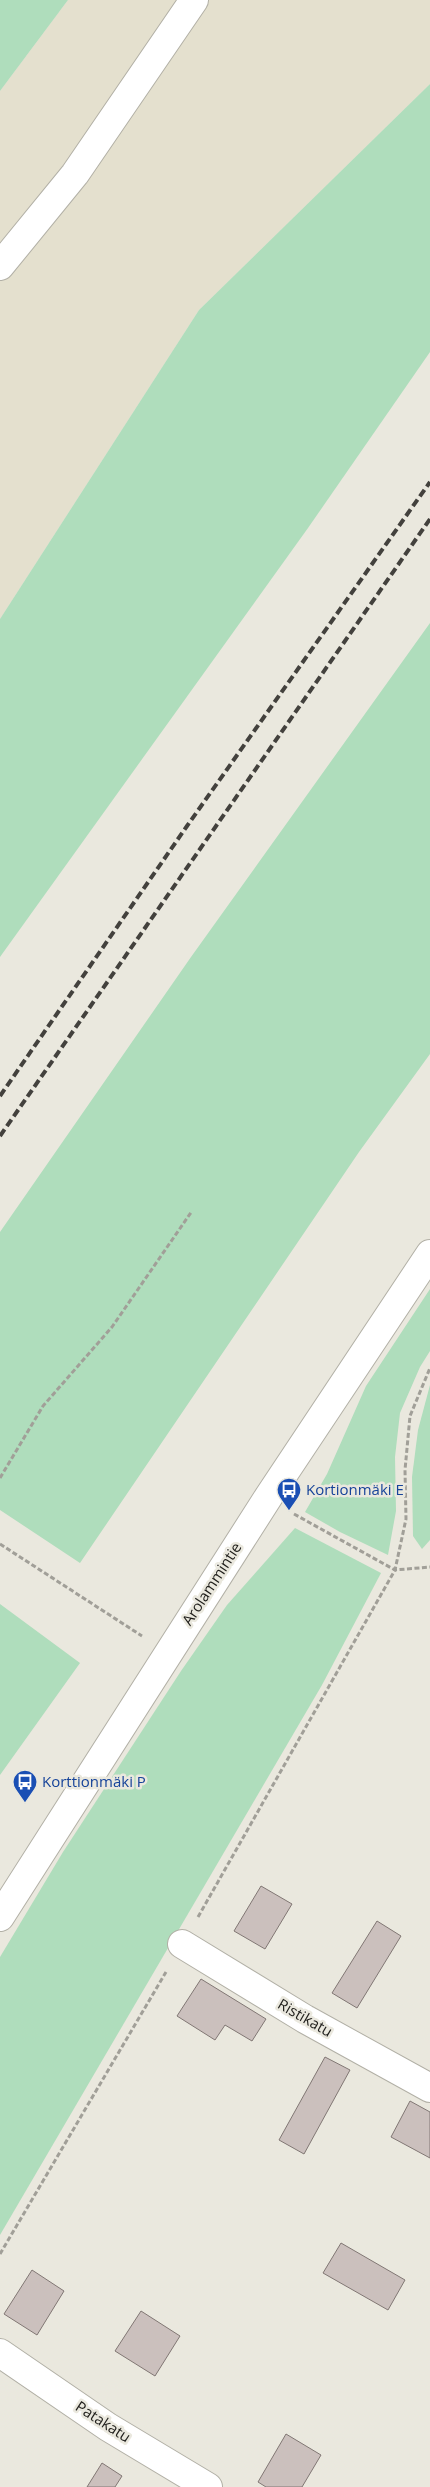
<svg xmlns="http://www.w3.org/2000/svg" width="430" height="2487" viewBox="0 0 430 2487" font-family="'Open Sans',sans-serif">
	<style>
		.built { fill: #e4e0ce }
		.green { fill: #afddbc }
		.building { fill: #cbc0bd; stroke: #817774 }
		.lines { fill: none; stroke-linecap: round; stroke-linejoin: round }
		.minor-casing { stroke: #b2b0a6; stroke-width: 30 }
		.path { stroke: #a19f98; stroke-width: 3; stroke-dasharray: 5 2.5; stroke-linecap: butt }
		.minor { stroke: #fff; stroke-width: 28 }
		.rail { stroke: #43413d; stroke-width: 4; stroke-dasharray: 8 4; stroke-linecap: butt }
		.labels { text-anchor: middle; stroke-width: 5; stroke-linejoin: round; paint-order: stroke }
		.transit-label { font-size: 15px; fill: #164399; stroke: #eae8de; text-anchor: start }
		.street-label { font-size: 15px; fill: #1e1d1a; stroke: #eae8de }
	</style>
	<rect width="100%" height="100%" fill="#eae8de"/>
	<polygon class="built" points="68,0 430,0 430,84 199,310 0,619 0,91"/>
	<g class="green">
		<polygon points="0,0 68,0 0,91"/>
		<polygon points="430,84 430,352 308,528 0,957 0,619 199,310"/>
		<polygon points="430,623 430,1054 359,1152 80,1563 0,1510 0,1232 191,957"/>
		<polygon points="430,1289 430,1351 420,1367 400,1413 395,1457 396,1511 388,1555 340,1532 305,1512 327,1474 366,1386"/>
		<polygon points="430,1385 430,1540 422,1549 413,1536 412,1477 418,1430"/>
		<polygon points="295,1528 381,1573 322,1685 0,2235 0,1957 63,1852 181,1671 227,1605"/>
		<polygon points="0,1604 80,1663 0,1775"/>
	</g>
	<g class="building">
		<polygon points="261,1886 292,1904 265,1949 234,1931"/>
		<polygon points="377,1921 401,1936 357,2008 332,1993"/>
		<polygon points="201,1979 266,2019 252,2041 225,2025 215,2040 177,2016"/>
		<polygon points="325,2057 350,2070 304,2154 279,2140"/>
		<polygon points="410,2101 430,2112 430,2158 391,2137"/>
		<polygon points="341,2243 405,2280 388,2310 323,2273"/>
		<polygon points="32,2270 64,2291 37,2335 4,2314"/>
		<polygon points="141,2311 180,2336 155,2376 115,2351"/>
		<polygon points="286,2434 321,2455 302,2487 266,2487 258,2482"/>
		<polygon points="102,2463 122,2476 115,2487 87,2487"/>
	</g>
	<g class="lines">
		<defs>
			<g id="minor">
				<polyline points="0,266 75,174 194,0"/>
				<polyline points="0,1917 269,1496 430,1254"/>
				<polyline points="182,1944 305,2019 430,2088"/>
				<polyline points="0,2353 108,2427 208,2487"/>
			</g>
		</defs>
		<use href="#minor" class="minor-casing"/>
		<g class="path">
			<polyline points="0,1478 43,1406 112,1327 192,1211"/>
			<polyline points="294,1514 395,1570 430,1567"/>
			<polyline points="0,1544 142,1636"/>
			<polyline points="198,1917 395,1570 406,1519 405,1470 410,1416 430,1368"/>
			<polyline points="0,2254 166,1972"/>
		</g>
		<use href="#minor" class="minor"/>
		<g class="rail">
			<polyline points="0,1096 187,826 430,482"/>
			<polyline points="0,1136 430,519"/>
		</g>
	</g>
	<defs>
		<symbol id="bus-pin" viewBox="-11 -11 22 30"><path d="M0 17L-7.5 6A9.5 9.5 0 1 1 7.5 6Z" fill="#1a4fb4" stroke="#eae8de"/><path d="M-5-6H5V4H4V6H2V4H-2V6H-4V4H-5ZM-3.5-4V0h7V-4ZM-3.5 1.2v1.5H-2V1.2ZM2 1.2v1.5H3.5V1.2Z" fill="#fff"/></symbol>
	</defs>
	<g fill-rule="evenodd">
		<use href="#bus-pin" x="275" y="1476" width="28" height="38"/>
		<use href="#bus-pin" x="11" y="1768" width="28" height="38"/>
	</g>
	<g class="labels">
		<g class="transit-label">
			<text x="306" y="1495">Kortionmäki E</text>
			<text x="42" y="1787">Korttionmäki P</text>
		</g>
		<g class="street-label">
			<text transform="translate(212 1584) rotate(-57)" y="5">Arolammintie</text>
			<text transform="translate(305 2018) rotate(30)" y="5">Ristikatu</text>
			<text transform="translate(103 2422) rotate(33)" y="5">Patakatu</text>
		</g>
	</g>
</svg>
